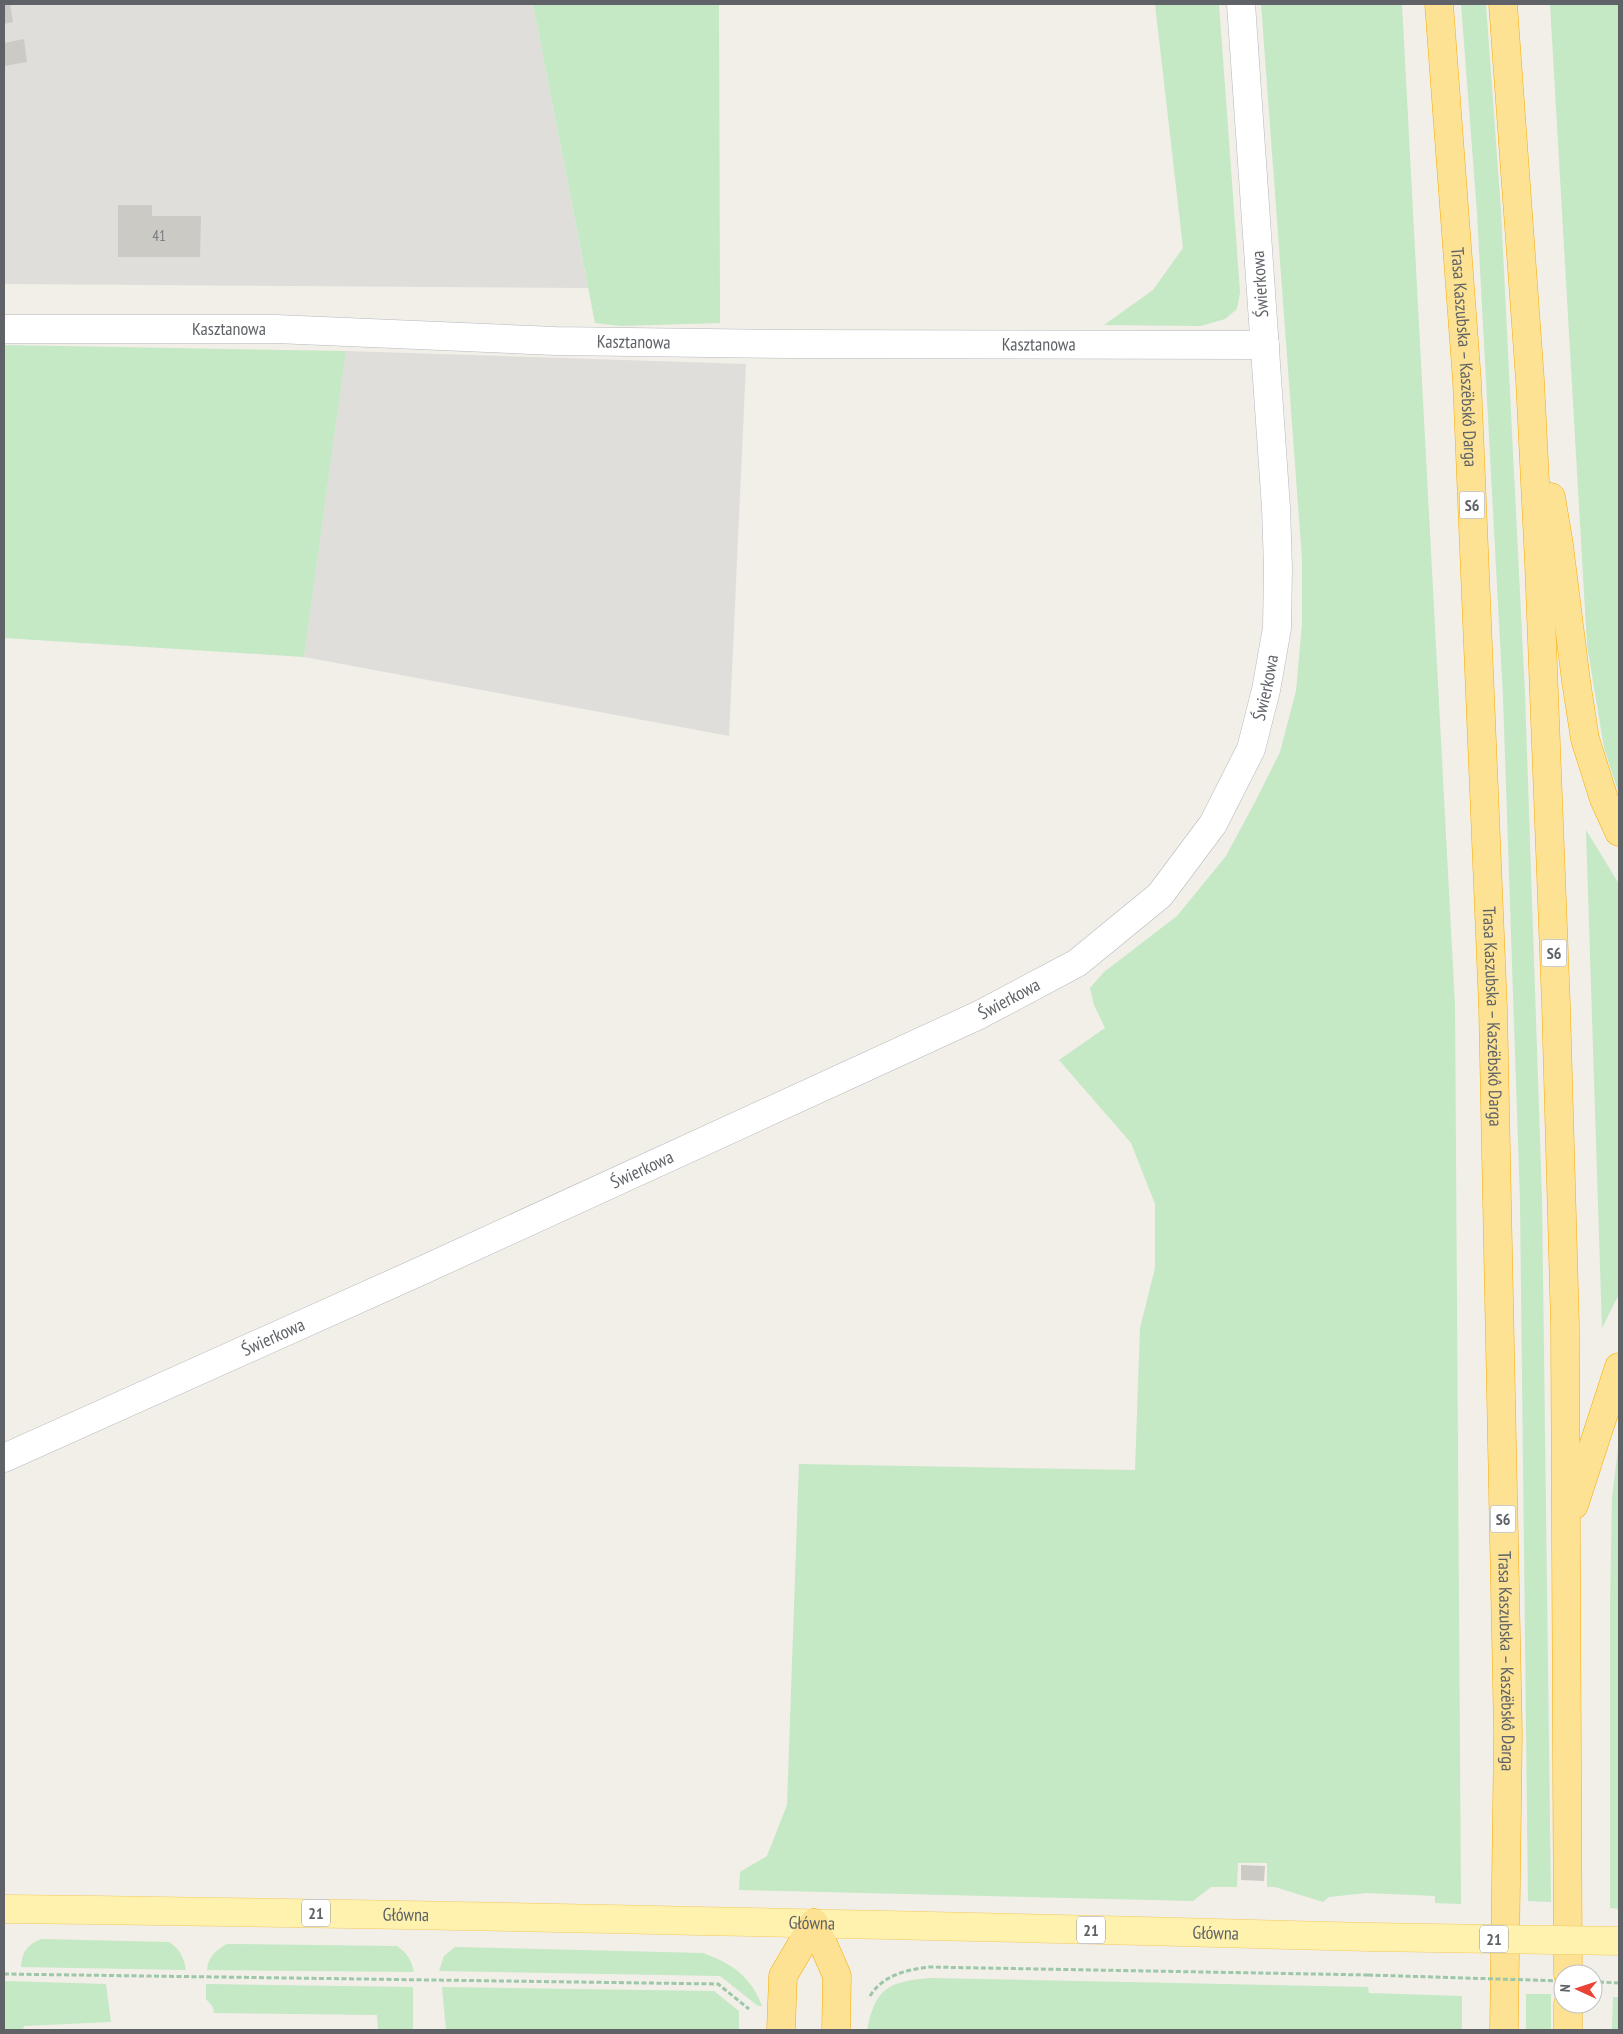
<svg xmlns="http://www.w3.org/2000/svg" width="1623" height="2034" viewBox="0 0 1623 2034" font-family="'PT Sans Narrow',sans-serif">
	<style>
		.industrial { fill: #e0deda }
		.green { fill: #c5e8c5 }
		.building { fill: #cccac5 }
		.lines { fill: none; stroke-linecap: round; stroke-linejoin: round }
		.street-casing { stroke: #b5b8bc; stroke-width: 29 }
		.primary-casing { stroke: #f2c960; stroke-width: 29 }
		.highway-casing { stroke: #f9ab00; stroke-width: 29 }
		.path { stroke: #9cc7a9; stroke-width: 3; stroke-dasharray: 5 2.5; stroke-linecap: butt }
		.street { stroke: #fff; stroke-width: 28 }
		.primary { stroke: #fff2af; stroke-width: 28 }
		.highway { stroke: #fde293; stroke-width: 28 }
		.primary-bridge-casing { stroke: #f2c960; stroke-width: 29; stroke-linecap: butt }
		.path-bridge { stroke: #9cc7a9; stroke-width: 3; stroke-dasharray: 5 2.5; stroke-linecap: butt }
		.primary-bridge { stroke: #fff2af; stroke-width: 28 }
		.labels { text-anchor: middle; stroke-width: 4; stroke-linejoin: round; paint-order: stroke }
		.number-label { font-size: 15px; fill: #7a7d7f }
		.shield { fill: #fff; stroke: #8f9295; stroke-width: 1 }
		.shield-label { font-size: 16px; font-weight: bold; fill: #5f6368 }
		.street-label { font-size: 18px; fill: #5f6368; stroke: #fff }
	</style>
	<rect width="100%" height="100%" fill="#f1efe8"/>
	<g class="industrial">
		<polygon points="4,4 533,4 588,288 5,284 4,275"/>
		<polygon points="346,351 746,364 729,736 304,657"/>
	</g>
	<g class="green">
		<polygon points="533,4 719,4 720,323 621,326 595,323"/>
		<polygon points="1155,4 1219,4 1240,292 1237,309 1225,319 1201,326 1104,325 1153,290 1183,248"/>
		<polygon points="1261,4 1402,4 1455,1005 1461,1904 1435,1903 1435,1896 1367,1893 1329,1897 1323,1902 1275,1887 1267,1887 1267,1863 1238,1863 1237,1887 1211,1887 1193,1901 739,1890 740,1872 767,1856 787,1805 799,1464 1135,1470 1140,1328 1155,1268 1155,1204 1131,1143 1059,1060 1105,1028 1094,1005 1090,988 1104,972 1177,916 1226,856 1256,800 1280,752 1296,691 1302,625 1302,559"/>
		<polygon points="1461,4 1486,4 1501,211 1525,694 1542,1198 1551,1902 1528,1901 1520,1201 1503,697 1477,213"/>
		<polygon points="1550,4 1619,4 1619,794 1604,748 1587,645"/>
		<polygon points="4,345 346,351 304,657 4,638"/>
		<polygon points="1586,830 1619,884 1619,1294 1602,1328"/>
		<polygon points="1619,1441 1619,1909 1610,1908 1610,1611 1612,1498"/>
		<path d="M41,1939l128,3c11,7 15,16 17,28l-165,-3c1,-15 6,-22 20,-28z"/>
		<path d="M227,1944l170,2c11,8 14,14 17,26l-207,-2c1,-13 9,-20 20,-26z"/>
		<path d="M455,1947l248,6c28,10 48,23 59,53h-4l-38,-30 -281,-5 5,-15z"/>
		<path d="M930,1978l438,9 1,6 93,3v34h-595c9,-43 21,-48 63,-52z"/>
		<polygon points="4,1981 106,1984 111,2022 24,2026 23,2030 4,2030"/>
		<polygon points="206,1984 413,1987 413,2030 378,2030 377,2015 214,2013 213,2007 206,1999"/>
		<polygon points="442,1987 714,1991 739,2011 739,2030 446,2030"/>
		<rect x="1526" y="1994" width="25" height="36"/>
		<polygon points="1613,1997 1619,1997 1619,2030 1612,2030"/>
	</g>
	<g class="building">
		<polygon points="4,4 10,4 13,22 4,24"/>
		<polygon points="24,39 27,62 4,66 4,43"/>
		<polygon points="118,205 152,205 152,216 201,216 200,257 118,257"/>
		<polygon points="1241,1865 1265,1866 1264,1881 1241,1880"/>
	</g>
	<g class="lines">
		<defs>
			<g id="street">
				<path id="s1" d="M4,329h272l279,12 234,3 476,1"/>
				<path id="s2" d="M4,1458l419,-188 419,-192 137,-63 98,-52 83,-68 53,-71 38,-75 15,-59 11,-62 1,-60 -2,-60 -35,-504"/>
			</g>
			<g id="primary">
				<path id="s3" d="M4,1909c455,5 910,16 1365,28"/>
			</g>
			<g id="highway">
				<path id="s4" d="M1439,4l28,377 26,627 15,725 -4,297"/>
				<polyline points="1503,4 1530,380 1539,563 1556,1005 1565,1325 1568,1974"/>
				<polyline points="1551,497 1559,545 1576,681 1585,739 1604,799 1619,832"/>
				<polyline points="1574,1505 1619,1367"/>
				<polyline points="814,1923 837,1976 836,2030"/>
				<polyline points="1568,2004 1568,2030"/>
				<polyline points="781,2030 783,1976 814,1923"/>
			</g>
		</defs>
		<use href="#street" class="street-casing"/>
		<use href="#primary" class="primary-casing"/>
		<use href="#highway" class="highway-casing"/>
		<g class="path">
			<polyline points="4,1974 718,1984 749,2009"/>
			<polyline points="1599,1982 1619,1983"/>
			<path d="M870,1996c13,-21 36,-26 59,-29l439,8"/>
		</g>
		<use href="#street" class="street"/>
		<use href="#primary" class="primary"/>
		<use href="#highway" class="highway"/>
		<defs>
			<polyline id="primary-bridge" points="1369,1937 1619,1941"/>
		</defs>
		<use href="#primary-bridge" class="primary-bridge-casing"/>
		<polyline class="path-bridge" points="1368,1975 1563,1981"/>
		<use href="#primary-bridge" class="primary-bridge"/>
	</g>
	<g class="labels">
		<g class="number-label">
			<text x="159" y="241">41</text>
		</g>
		<g class="shield">
			<rect x="1459.5" y="491.5" width="25" height="27" rx="4"/>
			<rect x="1541.5" y="939.5" width="25" height="27" rx="4"/>
			<rect x="1490.5" y="1505.5" width="25" height="27" rx="4"/>
			<rect x="302" y="1899.5" width="28" height="27" rx="4"/>
			<rect x="1077" y="1916.5" width="28" height="27" rx="4"/>
			<rect x="1480" y="1925.5" width="28" height="27" rx="4"/>
		</g>
		<g class="shield-label">
			<text x="1472" y="511">S6</text>
			<text x="1554" y="959">S6</text>
			<text x="1503" y="1525">S6</text>
			<text x="316" y="1919">21</text>
			<text x="1091" y="1936">21</text>
			<text x="1494" y="1945">21</text>
		</g>
		<g class="street-label">
			<text transform="translate(1260 284) rotate(-94)" y="6">Świerkowa</text>
			<text dy="6" stroke="none"><textPath href="#s1" startOffset="225">Kasztanowa</textPath></text>
			<text dy="6" stroke="none"><textPath href="#s1" startOffset="630">Kasztanowa</textPath></text>
			<text dy="6" stroke="none"><textPath href="#s1" startOffset="1035">Kasztanowa</textPath></text>
			<text dy="6" stroke="none"><textPath href="#s4" startOffset="354">Trasa Kaszubska – Kaszëbskô Darga</textPath></text>
			<text dy="6" stroke="none"><textPath href="#s2" startOffset="1525">Świerkowa</textPath></text>
			<text dy="6" stroke="none"><textPath href="#s2" startOffset="1105">Świerkowa</textPath></text>
			<text dy="6" stroke="none"><textPath href="#s4" startOffset="1014">Trasa Kaszubska – Kaszëbskô Darga</textPath></text>
			<text dy="6" stroke="none"><textPath href="#s2" startOffset="700">Świerkowa</textPath></text>
			<text dy="6" stroke="none"><textPath href="#s2" startOffset="295">Świerkowa</textPath></text>
			<text dy="6" stroke="none"><textPath href="#s4" startOffset="1659">Trasa Kaszubska – Kaszëbskô Darga</textPath></text>
			<text dy="6" stroke="none"><textPath href="#s3" startOffset="402">Główna</textPath></text>
			<text dy="6" stroke="none"><textPath href="#s3" startOffset="808">Główna</textPath></text>
			<text dy="6" stroke="none"><textPath href="#s3" startOffset="1212">Główna</textPath></text>
		</g>
	</g>
	<rect width="1623" height="2034" fill="none" stroke="#5f6368" stroke-width="10"/>
	<g transform="translate(1578 1989) rotate(273)"><circle r="24" fill="#ffffff" stroke="#bfc1c3"/>
	<path d="M0-4L9 19L0 12L-9 19Z" fill="#ea4335"/>
	<text y="-8" font-size="14" font-weight="bold" text-anchor="middle" fill="#5f6368">N</text>
	</g>
</svg>
